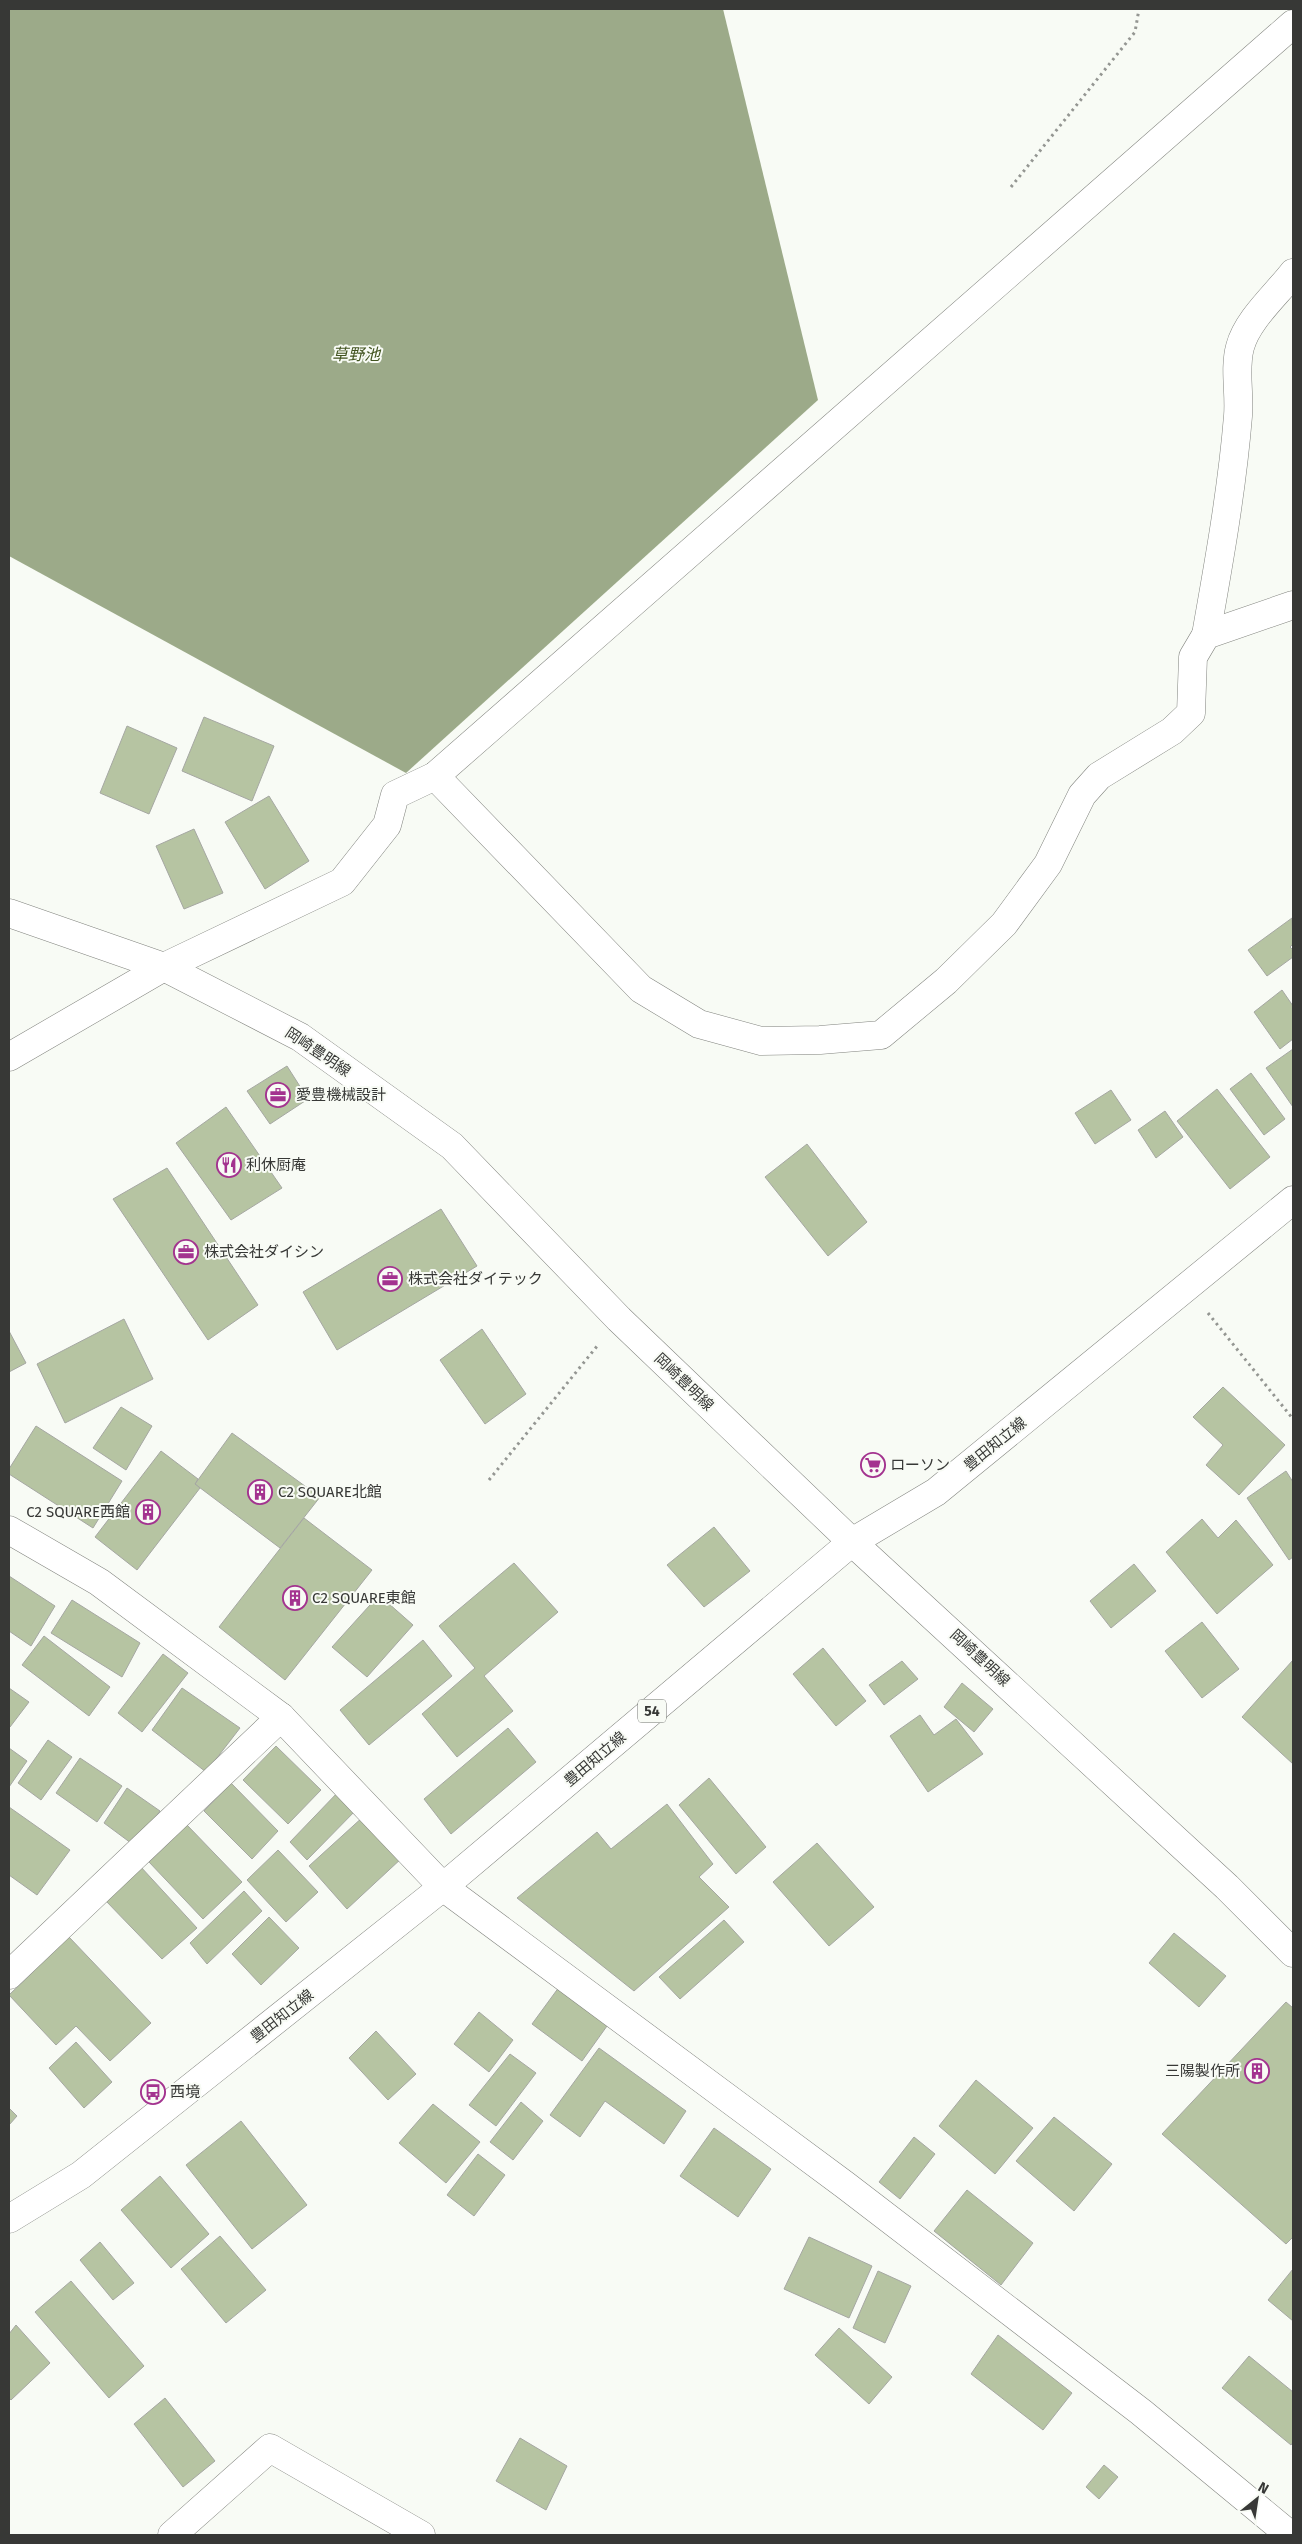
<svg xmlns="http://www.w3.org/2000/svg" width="1302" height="2544" viewBox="0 0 1302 2544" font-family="'Fira Sans','Noto Sans JP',sans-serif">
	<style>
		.water { fill: #9caa89 }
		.building { fill: #b6c4a2; stroke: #a5a7a2 }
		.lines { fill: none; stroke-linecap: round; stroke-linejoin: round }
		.minor-casing { stroke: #82847f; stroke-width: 29 }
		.major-casing { stroke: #82847f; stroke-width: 29 }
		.path { stroke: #949692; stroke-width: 3; stroke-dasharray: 2.5 4; stroke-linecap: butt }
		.minor { stroke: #fff; stroke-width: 28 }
		.major { stroke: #fff; stroke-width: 28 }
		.labels { text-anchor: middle; stroke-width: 4; stroke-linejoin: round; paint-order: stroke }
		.shield { fill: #f8fbf5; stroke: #71726f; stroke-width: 1 }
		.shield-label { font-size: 14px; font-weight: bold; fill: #373836 }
		.street-label { font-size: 15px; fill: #373836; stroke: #f8fbf5 }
		.poi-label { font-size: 15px; fill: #373836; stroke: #f8fbf5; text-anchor: start }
		.water-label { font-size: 16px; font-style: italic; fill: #425420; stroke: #f8fbf5 }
	</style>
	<rect width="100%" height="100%" fill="#f8fbf5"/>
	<polygon class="water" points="9,9 723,9 818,400 406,773 9,556"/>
	<g class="building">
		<polygon points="204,717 274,746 252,801 182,771"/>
		<polygon points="127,726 177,748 149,814 100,793"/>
		<polygon points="269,796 309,861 265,889 225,822"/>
		<polygon points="194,829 223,893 184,909 156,846"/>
		<polygon points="1292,918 1293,944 1290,947 1293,950 1293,957 1267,976 1248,950"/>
		<polygon points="1282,990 1293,1006 1293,1039 1280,1049 1254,1012"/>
		<polygon points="1293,1049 1293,1107 1266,1068"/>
		<polygon points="287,1066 308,1099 270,1124 247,1091"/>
		<polygon points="1251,1073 1285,1119 1264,1135 1230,1089"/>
		<polygon points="1217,1089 1270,1157 1230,1189 1177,1121"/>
		<polygon points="1111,1090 1131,1120 1095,1144 1075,1113"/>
		<polygon points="226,1107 282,1188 231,1220 176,1143"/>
		<polygon points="1165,1111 1183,1137 1156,1158 1138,1130"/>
		<polygon points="807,1144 867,1222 828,1256 765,1177"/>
		<polygon points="167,1168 258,1305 208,1340 113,1199"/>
		<polygon points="441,1209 477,1266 337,1350 303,1292"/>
		<polygon points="124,1319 153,1379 65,1423 37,1364"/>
		<polygon points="482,1329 526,1394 485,1424 440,1360"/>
		<polygon points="9,1331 26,1363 9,1372"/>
		<polygon points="1223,1387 1285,1445 1239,1495 1206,1465 1223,1445 1193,1417"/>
		<polygon points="121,1407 152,1426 126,1470 93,1448"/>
		<polygon points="36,1426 122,1481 93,1528 9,1474 9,1469"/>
		<polygon points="232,1433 320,1497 280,1548 195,1484"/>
		<polygon points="161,1451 198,1479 195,1484 200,1488 137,1570 95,1537"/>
		<polygon points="1286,1471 1293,1482 1293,1557 1289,1560 1247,1498"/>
		<polygon points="304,1518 372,1570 285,1680 219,1627"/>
		<polygon points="1202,1519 1218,1538 1236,1520 1273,1565 1217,1614 1166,1552"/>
		<polygon points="714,1527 750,1571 704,1607 667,1565"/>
		<polygon points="514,1563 558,1612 484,1676 513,1711 457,1757 422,1714 475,1668 439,1626"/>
		<polygon points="1134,1564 1156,1591 1111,1628 1090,1601"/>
		<polygon points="9,1576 55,1606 31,1646 9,1631"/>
		<polygon points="379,1595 413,1625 367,1677 332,1647"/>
		<polygon points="72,1600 140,1643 122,1677 51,1633"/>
		<polygon points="1202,1622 1239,1669 1202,1698 1165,1651"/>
		<polygon points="44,1636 110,1687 89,1716 22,1665"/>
		<polygon points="423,1640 452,1676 369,1745 340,1710"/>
		<polygon points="823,1648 866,1701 836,1726 793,1674"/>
		<polygon points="163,1654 188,1673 142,1732 118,1713"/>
		<polygon points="1293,1660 1293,1764 1242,1717"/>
		<polygon points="902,1661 918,1679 884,1705 869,1685"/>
		<polygon points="962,1683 993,1709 974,1732 944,1707"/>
		<polygon points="9,1688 29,1702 10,1727 9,1726"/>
		<polygon points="182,1688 240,1728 206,1772 152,1730"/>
		<polygon points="920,1715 934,1735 956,1719 983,1754 928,1792 890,1736"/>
		<polygon points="508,1728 536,1762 451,1834 424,1799"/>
		<polygon points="48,1740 72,1757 41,1800 18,1783"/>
		<polygon points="276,1746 321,1790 288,1824 243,1780"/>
		<polygon points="9,1748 27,1761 9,1787"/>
		<polygon points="80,1758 122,1786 97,1822 56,1793"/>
		<polygon points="709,1778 766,1847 736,1874 679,1805"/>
		<polygon points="231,1783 278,1831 252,1859 204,1811"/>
		<polygon points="127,1788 160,1811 135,1846 104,1823"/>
		<polygon points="340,1790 358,1808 307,1860 290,1842"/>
		<polygon points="667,1804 713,1864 699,1877 729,1907 634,1991 517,1898 597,1832 611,1849"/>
		<polygon points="9,1807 70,1850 37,1895 9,1875"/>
		<polygon points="364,1816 403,1857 347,1909 309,1866"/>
		<polygon points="187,1825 242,1882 203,1919 149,1862"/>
		<polygon points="817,1843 874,1907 829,1946 773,1882"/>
		<polygon points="278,1850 318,1892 286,1922 247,1880"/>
		<polygon points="140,1866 197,1928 162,1959 106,1901"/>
		<polygon points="244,1891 262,1911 207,1964 190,1943"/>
		<polygon points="269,1917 299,1948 261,1985 232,1954"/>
		<polygon points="724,1920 744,1942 680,1999 659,1977"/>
		<polygon points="1174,1933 1226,1976 1199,2007 1149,1963"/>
		<polygon points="69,1937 151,2023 110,2061 76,2026 56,2045 9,1995"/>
		<polygon points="562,1983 612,2019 582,2061 532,2024"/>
		<polygon points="1286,2002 1293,2008 1293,2237 1286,2244 1162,2134"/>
		<polygon points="479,2012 513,2040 489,2072 454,2044"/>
		<polygon points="376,2031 416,2074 388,2100 349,2058"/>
		<polygon points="76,2042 112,2082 84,2108 49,2068"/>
		<polygon points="599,2048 686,2111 664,2144 605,2101 580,2137 550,2115"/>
		<polygon points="510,2054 536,2073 496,2126 469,2105"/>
		<polygon points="976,2080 1033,2128 995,2174 939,2126"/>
		<polygon points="521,2102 543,2121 513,2160 490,2142"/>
		<polygon points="433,2104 480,2142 446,2183 399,2143"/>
		<polygon points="9,2108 17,2116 9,2125"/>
		<polygon points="1054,2117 1112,2164 1074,2211 1016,2161"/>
		<polygon points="241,2121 307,2205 252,2249 186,2165"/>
		<polygon points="714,2128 771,2169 738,2217 680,2176"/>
		<polygon points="914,2137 935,2154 900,2199 879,2182"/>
		<polygon points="478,2154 505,2175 474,2216 447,2195"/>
		<polygon points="160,2176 209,2234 171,2268 121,2210"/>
		<polygon points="967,2190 1033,2243 1001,2285 934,2231"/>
		<polygon points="220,2236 266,2290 226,2323 181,2269"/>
		<polygon points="809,2237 872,2266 849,2318 784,2289"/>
		<polygon points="100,2242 134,2283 113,2300 80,2260"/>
		<polygon points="1293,2269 1293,2321 1268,2300"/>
		<polygon points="878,2271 911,2286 885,2343 853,2328"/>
		<polygon points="71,2281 144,2366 109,2398 35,2312"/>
		<polygon points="16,2325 50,2363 11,2400 9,2398 9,2334"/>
		<polygon points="839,2328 892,2377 869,2404 815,2355"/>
		<polygon points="998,2335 1072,2393 1043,2430 971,2374"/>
		<polygon points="1249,2356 1293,2392 1293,2442 1291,2445 1222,2388"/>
		<polygon points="165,2398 215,2461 183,2487 134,2424"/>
		<polygon points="520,2438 567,2466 546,2510 496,2481"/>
		<polygon points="1104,2465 1118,2477 1099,2499 1086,2487"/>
	</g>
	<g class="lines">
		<defs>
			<g id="minor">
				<path d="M1206,635c13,-73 26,-146 32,-219 2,-23 -4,-47 2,-69 7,-27 36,-52 53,-74"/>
				<polyline points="435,776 641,989 699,1024 761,1041 820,1040 881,1035 946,981 1004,924 1048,864 1082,795 1099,776 1172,731 1191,713 1193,657 1206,635 1293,605"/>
				<polyline points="9,1057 164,967 342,882 387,825 395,795 435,776 1293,24"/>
				<polyline points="9,1530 99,1582 281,1717 443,1887 845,2185 1141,2412 1290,2535"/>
				<polyline points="9,1975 281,1717"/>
				<polyline points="172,2535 270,2448 421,2535"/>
			</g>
			<g id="major">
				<polyline points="9,913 164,967 300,1037 452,1146 619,1319 852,1542 1227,1887 1293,1953"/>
				<polyline points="9,2219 81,2175 443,1887 852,1542 936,1492 1293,1200"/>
			</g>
		</defs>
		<use href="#minor" class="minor-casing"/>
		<use href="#major" class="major-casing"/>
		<g class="path">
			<polyline points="1011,187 1135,32 1139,9"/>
			<polyline points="1208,1313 1293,1419"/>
			<polyline points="489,1480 598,1345"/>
		</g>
		<use href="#minor" class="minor"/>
		<use href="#major" class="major"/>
	</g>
	<defs>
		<symbol id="office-ring" viewBox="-11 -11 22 22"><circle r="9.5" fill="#f8fbf5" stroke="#a3338f" stroke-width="1.5"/><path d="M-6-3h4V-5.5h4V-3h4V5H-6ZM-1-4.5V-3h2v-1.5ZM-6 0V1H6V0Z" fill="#a3338f"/></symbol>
		<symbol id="restaurant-ring" viewBox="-11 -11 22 22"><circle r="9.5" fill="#f8fbf5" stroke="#a3338f" stroke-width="1.5"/><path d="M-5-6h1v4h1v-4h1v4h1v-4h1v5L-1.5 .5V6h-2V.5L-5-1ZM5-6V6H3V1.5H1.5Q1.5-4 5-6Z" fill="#a3338f"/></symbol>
		<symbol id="supermarket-ring" viewBox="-11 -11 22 22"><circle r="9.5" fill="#f8fbf5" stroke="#a3338f" stroke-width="1.5"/><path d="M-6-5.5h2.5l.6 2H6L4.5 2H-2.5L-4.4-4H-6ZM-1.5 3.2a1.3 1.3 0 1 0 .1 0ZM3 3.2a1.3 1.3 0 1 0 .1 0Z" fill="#a3338f"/></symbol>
		<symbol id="building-ring" viewBox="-11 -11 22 22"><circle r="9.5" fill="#f8fbf5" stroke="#a3338f" stroke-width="1.5"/><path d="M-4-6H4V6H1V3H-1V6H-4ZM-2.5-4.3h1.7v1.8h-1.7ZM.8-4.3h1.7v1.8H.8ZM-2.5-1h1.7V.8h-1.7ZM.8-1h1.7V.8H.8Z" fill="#a3338f"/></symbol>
		<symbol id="bus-ring" viewBox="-11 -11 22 22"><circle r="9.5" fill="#f8fbf5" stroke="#a3338f" stroke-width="1.5"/><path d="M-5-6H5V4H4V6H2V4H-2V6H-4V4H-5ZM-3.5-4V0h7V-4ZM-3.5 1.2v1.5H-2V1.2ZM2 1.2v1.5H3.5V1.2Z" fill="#a3338f"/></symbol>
	</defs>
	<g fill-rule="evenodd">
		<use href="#office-ring" x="264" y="1081" width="28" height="28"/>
		<use href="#restaurant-ring" x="215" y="1151" width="28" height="28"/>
		<use href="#office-ring" x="172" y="1238" width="28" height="28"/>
		<use href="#office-ring" x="376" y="1265" width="28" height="28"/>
		<use href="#supermarket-ring" x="859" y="1451" width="28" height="28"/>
		<use href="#building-ring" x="246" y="1478" width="28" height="28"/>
		<use href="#building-ring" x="134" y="1498" width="28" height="28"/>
		<use href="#building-ring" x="281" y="1584" width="28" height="28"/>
		<use href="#building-ring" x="1243" y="2057" width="28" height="28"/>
		<use href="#bus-ring" x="139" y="2078" width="28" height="28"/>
	</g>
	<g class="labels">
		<rect class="shield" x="638" y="1699.5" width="28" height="23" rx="4"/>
		<g class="shield-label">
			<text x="652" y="1716">54</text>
		</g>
		<g class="street-label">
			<text transform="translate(318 1052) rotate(34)" y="5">岡崎豊明線</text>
			<text transform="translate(684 1382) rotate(44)" y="5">岡崎豊明線</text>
			<text transform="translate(995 1444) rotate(-39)" y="5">豊田知立線</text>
			<text transform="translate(980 1658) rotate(43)" y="5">岡崎豊明線</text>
			<text transform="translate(595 1759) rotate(-40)" y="5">豊田知立線</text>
			<text transform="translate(282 2016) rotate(-38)" y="5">豊田知立線</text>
		</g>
		<g class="poi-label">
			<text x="296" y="1100">愛豊機械設計</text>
			<text x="246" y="1170">利休厨庵</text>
			<text x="204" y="1257">株式会社ダイシン</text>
			<text x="408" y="1284">株式会社ダイテック</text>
			<text x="890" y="1470">ローソン</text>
			<text x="278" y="1497">C2 SQUARE北館</text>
			<text x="130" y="1517" text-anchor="end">C2 SQUARE西館</text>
			<text x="312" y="1603">C2 SQUARE東館</text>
			<text x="1240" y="2076" text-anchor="end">三陽製作所</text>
			<text x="170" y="2097">西境</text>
		</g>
		<g class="water-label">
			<text x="356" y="360">草野池</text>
		</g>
	</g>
	<rect width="1302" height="2544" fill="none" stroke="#373836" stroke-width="20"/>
	<g transform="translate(1257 2499) rotate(30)" stroke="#f8fbf5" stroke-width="4" paint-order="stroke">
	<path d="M0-4L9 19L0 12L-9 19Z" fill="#373836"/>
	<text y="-8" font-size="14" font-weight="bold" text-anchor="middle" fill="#373836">N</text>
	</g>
</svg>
